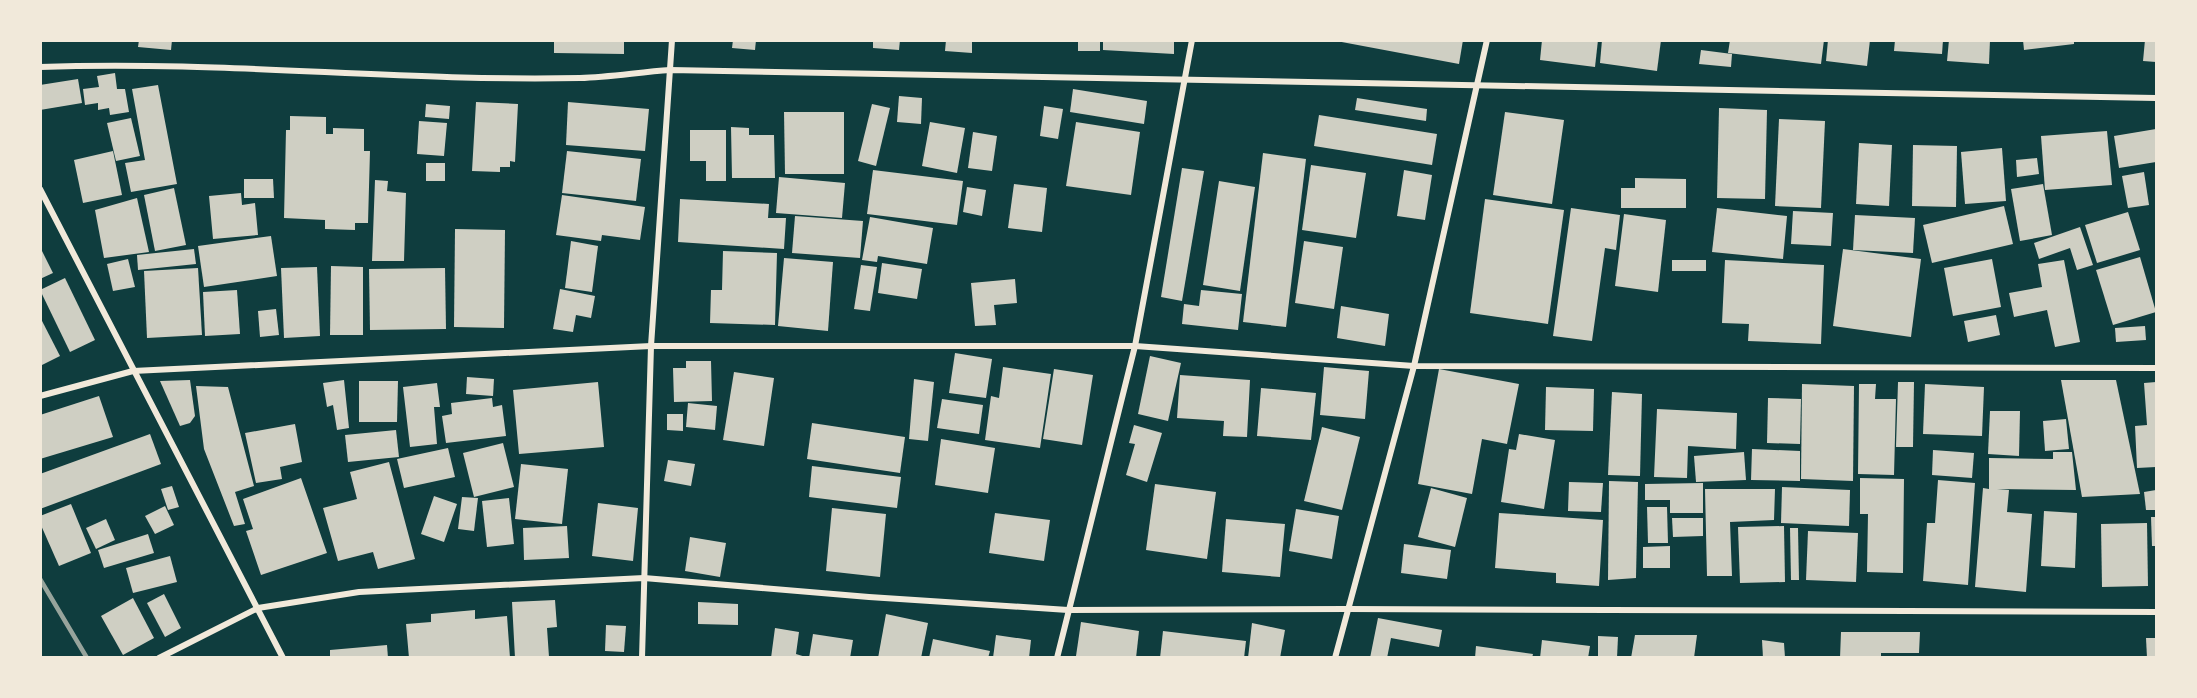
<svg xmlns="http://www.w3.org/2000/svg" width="2197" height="698" viewBox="0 0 2197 698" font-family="Barlow,sans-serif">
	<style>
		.building { fill: #cfcfc3 }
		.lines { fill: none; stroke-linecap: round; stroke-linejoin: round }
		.minor { stroke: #f1e9da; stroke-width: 6 }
		.rail { stroke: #97a49c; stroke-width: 4.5 }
	</style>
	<rect width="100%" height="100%" fill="#0f3d3e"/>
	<g class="building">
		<polygon points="139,40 172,40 171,50 138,47"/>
		<polygon points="554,40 624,40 624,54 554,53"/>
		<polygon points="733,40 756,40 755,50 732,48"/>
		<polygon points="873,40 900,40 899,50 873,48"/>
		<polygon points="946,40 972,40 972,53 945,51"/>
		<rect x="1078" y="40" width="22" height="11"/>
		<polygon points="1103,40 1174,40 1174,54 1103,50"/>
		<polygon points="1331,40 1463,40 1459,64"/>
		<polygon points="1542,40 1598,40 1595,67 1540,60"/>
		<polygon points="1602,40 1661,40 1657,71 1600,63"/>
		<polygon points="1730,40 1824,40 1821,64 1728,53"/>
		<polygon points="1828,40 1870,40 1867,66 1826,61"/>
		<polygon points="1895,40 1943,40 1942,54 1894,51"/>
		<polygon points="1949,40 1990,40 1989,64 1947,61"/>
		<polygon points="2023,40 2074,40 2074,44 2024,50"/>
		<polygon points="2145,40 2156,40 2156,62 2143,61"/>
		<polygon points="1701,50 1732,54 1731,67 1699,64"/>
		<polygon points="115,73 117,89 125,89 129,112 110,115 109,108 98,110 98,103 85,105 83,89 99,87 97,76"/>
		<polygon points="78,79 82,103 40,110 40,85"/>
		<polygon points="158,85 177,184 131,192 125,163 145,160 132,89"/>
		<polygon points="1073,89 1147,101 1144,124 1070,112"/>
		<polygon points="899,96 922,98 921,124 897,122"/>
		<polygon points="1357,98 1427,109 1426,121 1355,110"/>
		<polygon points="476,102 518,104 515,162 510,161 510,167 500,167 500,172 472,171"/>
		<polygon points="568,102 649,109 645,151 566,145"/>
		<polygon points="426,104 450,106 449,119 425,117"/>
		<polygon points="872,104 890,108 876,166 858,161"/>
		<polygon points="1044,106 1063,109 1058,139 1040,136"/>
		<polygon points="1719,108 1767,110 1765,199 1717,198"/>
		<polygon points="784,112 844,112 844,174 785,174"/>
		<polygon points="1505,112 1564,120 1552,204 1493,195"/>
		<polygon points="1319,115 1437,134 1432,165 1314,146"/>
		<polygon points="290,116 326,117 326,134 333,134 333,128 364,129 364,151 370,151 368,223 355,223 355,230 325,229 325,220 284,218 286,130 290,130"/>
		<polygon points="131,118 140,156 116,161 107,123"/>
		<polygon points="1779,119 1825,121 1821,208 1775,206"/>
		<polygon points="419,121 447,123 444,156 417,154"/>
		<polygon points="930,122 965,128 957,173 922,166"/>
		<polygon points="1076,122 1140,132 1131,195 1066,186"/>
		<polygon points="731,127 749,128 749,135 774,135 775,178 732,178"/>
		<polygon points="2156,129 2156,162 2119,168 2114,136"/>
		<polygon points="690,130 726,130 726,181 706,181 706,161 690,161"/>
		<polygon points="2107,131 2112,185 2045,190 2041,136"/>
		<polygon points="973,132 997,136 992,171 968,168"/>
		<polygon points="1859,143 1892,145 1889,206 1856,204"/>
		<polygon points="1913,145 1957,146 1956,207 1912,206"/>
		<polygon points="2002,148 2006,201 1965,204 1961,152"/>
		<polygon points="113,151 122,195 83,203 74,160"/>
		<polygon points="567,151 641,159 636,201 562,193"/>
		<polygon points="1263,153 1306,159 1286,327 1243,322"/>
		<polygon points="2037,158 2039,174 2017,177 2016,160"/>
		<rect x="426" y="163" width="19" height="18"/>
		<polygon points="1311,165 1366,173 1356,238 1302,230"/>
		<polygon points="1182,168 1204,171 1182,301 1161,297"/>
		<polygon points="873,170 963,181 957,225 867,214"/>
		<polygon points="1404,170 1432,175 1425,220 1397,216"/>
		<polygon points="2144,172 2149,205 2128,208 2122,176"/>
		<polygon points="779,177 845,183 842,218 776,213"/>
		<polygon points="1635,178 1686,179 1686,208 1621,208 1621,188 1635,188"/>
		<polygon points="244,179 273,179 274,198 244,198"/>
		<polygon points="375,180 388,181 387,191 406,193 404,261 372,261"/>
		<polygon points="1219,181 1255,187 1240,291 1203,285"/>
		<polygon points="1014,184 1047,188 1042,232 1008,228"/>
		<polygon points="2043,184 2052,235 2020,241 2011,189"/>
		<polygon points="967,187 986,190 982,216 963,212"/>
		<polygon points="174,188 186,245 155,251 144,195"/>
		<polygon points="241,193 242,205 255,203 258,235 213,239 209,196"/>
		<polygon points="562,195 645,207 640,240 602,235 601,241 556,235"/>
		<polygon points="137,198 149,252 104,258 95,210"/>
		<polygon points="680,199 769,204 768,218 786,218 784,249 678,242"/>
		<polygon points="1485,199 1564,210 1548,324 1470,313"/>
		<polygon points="2004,206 2013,244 1932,263 1923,225"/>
		<polygon points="1571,208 1620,215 1616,250 1605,248 1592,341 1553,336"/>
		<polygon points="1717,208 1787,216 1783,259 1712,252"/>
		<polygon points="1793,211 1833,213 1831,246 1791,244"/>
		<polygon points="2128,212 2140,250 2097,263 2085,225"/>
		<polygon points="1624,214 1666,220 1658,292 1615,286"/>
		<polygon points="1855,215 1915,218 1913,253 1853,250"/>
		<polygon points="795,216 863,221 860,258 792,253"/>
		<polygon points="870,217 933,228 927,264 878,256 877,262 862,260"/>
		<polygon points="2080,227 2093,265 2077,270 2070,248 2039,259 2034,243"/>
		<polygon points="455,229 505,230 504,328 454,327"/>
		<polygon points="271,236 277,276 204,287 198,246"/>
		<polygon points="571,241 598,246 592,292 565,288"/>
		<polygon points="1304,241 1343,247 1334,309 1295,303"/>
		<polygon points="40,247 53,273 40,279"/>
		<polygon points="194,249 196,264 138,270 137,255"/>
		<polygon points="1843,249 1921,259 1911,337 1833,326"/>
		<polygon points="723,251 777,253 775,325 710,323 711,290 722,290"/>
		<polygon points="2140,257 2156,312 2113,325 2096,270"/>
		<polygon points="784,258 833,262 828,331 778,326"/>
		<polygon points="128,259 135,287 113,291 107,264"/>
		<polygon points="1992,259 2001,307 1953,316 1944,268"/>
		<rect x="1672" y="260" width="34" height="11"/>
		<polygon points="1725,260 1824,265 1821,344 1748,341 1749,324 1722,323"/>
		<polygon points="2064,260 2080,342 2055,347 2047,310 2014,317 2009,293 2042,287 2038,264"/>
		<polygon points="882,263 922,269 917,299 878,293"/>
		<polygon points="861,265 877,267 870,311 854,309"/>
		<polygon points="331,266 363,267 363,335 330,335"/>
		<polygon points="317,267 320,336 284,338 281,268"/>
		<polygon points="198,268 202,335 147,338 144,271"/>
		<polygon points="445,268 446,329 370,330 369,269"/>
		<polygon points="65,278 95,340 70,352 40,290"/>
		<polygon points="1015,279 1017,303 994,305 996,325 975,326 971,283"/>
		<polygon points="560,289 595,296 591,318 576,315 573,332 553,329"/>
		<polygon points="237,290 240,334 205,336 203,292"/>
		<polygon points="1201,290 1242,294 1238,330 1182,324 1184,304 1199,306"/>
		<polygon points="1341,306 1389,314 1385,346 1337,338"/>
		<polygon points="276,309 279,335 260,337 258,311"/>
		<polygon points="1996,315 2000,335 1968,342 1964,321"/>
		<polygon points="40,317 60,356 40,366"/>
		<polygon points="2145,326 2146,340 2116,342 2115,328"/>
		<polygon points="955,353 992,359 986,398 949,393"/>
		<polygon points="1150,356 1181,363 1168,421 1138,414"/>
		<polygon points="686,361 711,361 712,401 674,402 673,368 686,368"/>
		<polygon points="1003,367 1051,374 1040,448 985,440 991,396 999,398"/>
		<polygon points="1324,367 1369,371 1365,419 1320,415"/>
		<polygon points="1054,369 1093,375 1082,445 1043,439"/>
		<polygon points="1439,369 1519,384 1507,444 1482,439 1472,494 1418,484"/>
		<polygon points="734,372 774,378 764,446 723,440"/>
		<polygon points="1180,375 1250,380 1247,437 1223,436 1224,421 1177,418"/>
		<polygon points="467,377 494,379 493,396 466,394"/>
		<polygon points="914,379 934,382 928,441 909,439"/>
		<polygon points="190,380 195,416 190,423 180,426 160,381"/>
		<polygon points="344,380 349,428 337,430 333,405 327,407 323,383"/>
		<polygon points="2061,380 2116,380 2140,494 2082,497"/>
		<polygon points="359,381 398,381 397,422 359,422"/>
		<polygon points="598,382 604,447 519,454 513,390"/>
		<polygon points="1898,382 1914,382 1913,447 1896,447"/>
		<polygon points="2156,382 2156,467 2137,468 2135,426 2147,425 2144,383"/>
		<polygon points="437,383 440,407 434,407 437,444 410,447 403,387"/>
		<polygon points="1802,384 1854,386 1853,481 1801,479"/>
		<polygon points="1859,384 1876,384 1875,399 1896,399 1894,475 1858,474"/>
		<polygon points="1925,384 1984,387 1982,436 1923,434"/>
		<polygon points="196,386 228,387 254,486 235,492 245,524 234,526 204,449"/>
		<polygon points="1546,387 1594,389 1593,431 1545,430"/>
		<polygon points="1261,388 1316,393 1311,440 1257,436"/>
		<polygon points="1612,392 1642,394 1640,476 1608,475"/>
		<polygon points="99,396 113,437 40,459 40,415"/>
		<polygon points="492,398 493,407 502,405 506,436 446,443 442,416 452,414 451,403"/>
		<polygon points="1768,398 1801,399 1800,444 1767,443"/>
		<polygon points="942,399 983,405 979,434 937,428"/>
		<polygon points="688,403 717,406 715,430 686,427"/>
		<polygon points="1657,409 1737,413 1736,449 1688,446 1687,478 1654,477"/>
		<polygon points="1990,411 2020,411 2019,456 1988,454"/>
		<polygon points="667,414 683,414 683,431 667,430"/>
		<polygon points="2066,419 2069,449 2045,451 2043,421"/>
		<polygon points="812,423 905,437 900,473 807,459"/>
		<polygon points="295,424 302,462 280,467 282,479 256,483 245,433"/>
		<polygon points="1134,425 1162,433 1147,482 1126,475 1135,444 1129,443"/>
		<polygon points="1322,427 1360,437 1342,510 1304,501"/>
		<polygon points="396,430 399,457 348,462 345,435"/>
		<polygon points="150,434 161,464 40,509 40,474"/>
		<polygon points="1519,434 1555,440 1544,509 1501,502 1509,449 1516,450"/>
		<polygon points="941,439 995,448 988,493 935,485"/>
		<polygon points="503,443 514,487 474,497 463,453"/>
		<polygon points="448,448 455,477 404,488 397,459"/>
		<polygon points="1752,449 1800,451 1800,481 1751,480"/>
		<polygon points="1933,450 1974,453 1972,478 1932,475"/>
		<polygon points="1744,452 1746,480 1696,482 1694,456"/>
		<polygon points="2053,452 2072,452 2076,490 1997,489 2009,490 2007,512 2032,514 2026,592 1975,587 1983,488 1989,489 1989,458 2053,459"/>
		<polygon points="668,460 695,464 691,486 664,481"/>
		<polygon points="389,462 415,559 378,569 373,552 338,561 323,508 357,499 350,472"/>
		<polygon points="521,464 568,469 562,524 515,519"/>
		<polygon points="812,466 901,477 897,508 809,497"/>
		<polygon points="301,478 327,553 261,575 246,531 253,529 243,499"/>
		<polygon points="1860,478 1904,479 1903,573 1867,572 1868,514 1860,514"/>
		<polygon points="1938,480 1975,483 1968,585 1923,581 1927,523 1935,523"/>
		<polygon points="1609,481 1638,482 1636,578 1608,580"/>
		<polygon points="1569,482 1603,483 1601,512 1568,511"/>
		<polygon points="1703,483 1703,513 1670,513 1670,500 1645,500 1645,484"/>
		<polygon points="1155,484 1216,492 1207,559 1146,550"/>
		<polygon points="172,486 179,507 168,510 161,489"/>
		<polygon points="1782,487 1850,490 1849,526 1781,523"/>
		<polygon points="1431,488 1467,498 1455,547 1418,537"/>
		<polygon points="1705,489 1775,489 1774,520 1730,522 1732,576 1707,576"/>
		<polygon points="2156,490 2156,510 2146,510 2144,492"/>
		<polygon points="434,496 457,504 444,542 421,534"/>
		<polygon points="462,497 478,498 474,531 458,529"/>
		<polygon points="509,498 514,544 487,547 482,501"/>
		<polygon points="598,503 638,508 633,561 592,556"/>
		<polygon points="71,504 91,553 59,566 40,523 40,516"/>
		<polygon points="165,506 174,525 155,534 145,516"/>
		<polygon points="1647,507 1667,507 1668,543 1648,543"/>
		<polygon points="832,508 886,514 880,577 826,571"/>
		<polygon points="1296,509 1339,516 1332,559 1289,551"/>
		<polygon points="2044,511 2077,513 2075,568 2041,566"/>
		<polygon points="995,513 1050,520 1044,561 989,553"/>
		<polygon points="1499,513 1603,520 1599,586 1556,583 1556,573 1495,568"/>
		<polygon points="2151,517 2156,517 2156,546 2152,546"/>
		<polygon points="1672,518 1703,518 1703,536 1673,537"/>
		<polygon points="106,519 115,540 96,549 86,528"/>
		<polygon points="1226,519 1285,524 1280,577 1222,572"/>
		<polygon points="2147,523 2148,586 2102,587 2101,524"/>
		<polygon points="567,526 569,558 524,560 523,528"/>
		<polygon points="1784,526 1785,582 1740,583 1738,527"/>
		<polygon points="1790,528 1798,528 1799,580 1791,580"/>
		<polygon points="1808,531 1858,533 1856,582 1806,580"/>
		<polygon points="148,534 154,553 104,568 98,550"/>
		<polygon points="690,537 726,543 720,577 685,571"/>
		<polygon points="1404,544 1451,550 1447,579 1401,573"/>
		<polygon points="1670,546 1670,568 1643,568 1643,547"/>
		<polygon points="170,556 177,582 133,593 126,568"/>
		<polygon points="164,594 181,628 165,637 147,603"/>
		<polygon points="133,598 154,638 123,655 101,616"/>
		<polygon points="555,600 557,627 547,628 549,657 515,658 512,602"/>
		<polygon points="698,602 738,604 738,625 698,624"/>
		<polygon points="475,610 475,619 507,616 510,658 409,658 406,624 431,622 431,614"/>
		<polygon points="886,614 928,623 921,658 878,658"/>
		<polygon points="1378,618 1442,630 1439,647 1391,638 1387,658 1370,658"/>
		<polygon points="1081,622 1139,631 1136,658 1076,656"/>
		<polygon points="1252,623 1285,630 1280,658 1248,658"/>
		<polygon points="606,625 626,626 624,652 605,651"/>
		<polygon points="775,628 799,632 796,654 809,658 771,658"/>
		<polygon points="1163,631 1246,641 1244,658 1160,658"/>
		<polygon points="1841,632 1920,632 1919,653 1881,653 1881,658 1840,658"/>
		<polygon points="813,634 853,640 850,658 809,658"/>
		<polygon points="996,635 1031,640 1029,658 993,658"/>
		<polygon points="1635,635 1697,635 1694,658 1631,658"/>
		<polygon points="1598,636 1618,637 1617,658 1598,658"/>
		<polygon points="2146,638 2156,638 2156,658 2147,658"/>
		<polygon points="933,639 990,651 988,658 929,658"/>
		<polygon points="1542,640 1590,646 1588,658 1540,658"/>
		<polygon points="1762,640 1784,643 1785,658 1763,658"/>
		<polygon points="387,645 388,658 330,658 330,650"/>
		<polygon points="1476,646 1533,654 1532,658 1475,658"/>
	</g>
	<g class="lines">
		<g class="minor">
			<path d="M40,67c180,-7 360,15 540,11 30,-1 60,-6 90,-8l1486,28"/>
			<polyline points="40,189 283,658"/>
			<polyline points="40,396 133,371 651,346 1135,346 1414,366 2156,368"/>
			<polyline points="159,658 258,608 359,592 644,578 869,597 1068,610 1347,609 2156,612"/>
			<polyline points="642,658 651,346 672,40"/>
			<polyline points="1057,658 1135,346 1192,40"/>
			<polyline points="1335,658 1414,366 1487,40"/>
		</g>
		<polyline class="rail" points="40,579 87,658"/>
	</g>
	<rect width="2197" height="698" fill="none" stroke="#f1e9da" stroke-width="84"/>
</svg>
